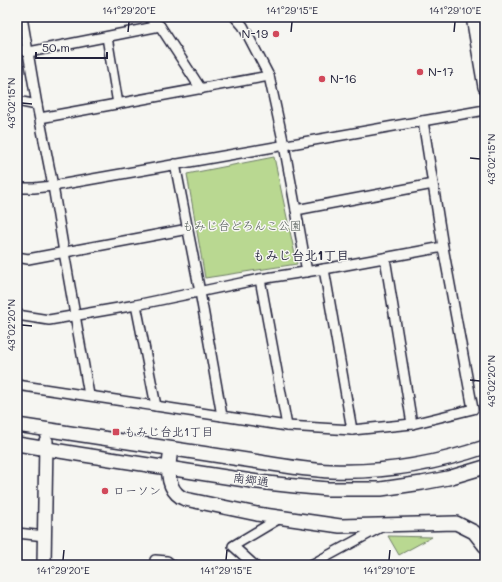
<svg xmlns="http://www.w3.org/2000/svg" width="502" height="582" viewBox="0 0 502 582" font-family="Mali,'Klee One',sans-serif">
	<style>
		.green { fill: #b9d891; stroke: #6e7d66 }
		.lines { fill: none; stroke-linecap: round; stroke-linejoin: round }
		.street-casing { stroke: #22223b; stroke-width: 12 }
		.secondary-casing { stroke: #22223b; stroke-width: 16 }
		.street { stroke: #f6f6f2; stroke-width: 9 }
		.secondary { stroke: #f6f6f2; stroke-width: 13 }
		.ticks { fill: none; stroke: #22223b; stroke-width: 1.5 }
		.poi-dot { fill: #d1495b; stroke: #f6f6f2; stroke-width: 1.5 }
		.labels { text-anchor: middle; stroke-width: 3; stroke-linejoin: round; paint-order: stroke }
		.poi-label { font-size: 12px; fill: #22223b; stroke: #f6f6f2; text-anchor: start }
		.park-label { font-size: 12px; fill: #4f5955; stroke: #f6f6f2 }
		.street-label { font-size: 12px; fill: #22223b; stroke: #f6f6f2 }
		.neighbourhood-label { font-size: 13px; font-weight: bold; fill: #22223b; stroke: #f6f6f2 }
		.neatline { fill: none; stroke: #22223b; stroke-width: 1.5 }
		.ticks-label { font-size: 10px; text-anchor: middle; fill: #22223b }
	</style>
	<rect width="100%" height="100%" fill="#f6f6f2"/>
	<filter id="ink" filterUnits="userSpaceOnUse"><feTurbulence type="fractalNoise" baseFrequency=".025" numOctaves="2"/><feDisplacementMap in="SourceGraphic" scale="8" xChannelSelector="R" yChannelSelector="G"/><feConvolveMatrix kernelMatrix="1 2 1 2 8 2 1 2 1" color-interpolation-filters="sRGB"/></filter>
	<g filter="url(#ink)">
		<g class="green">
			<polygon points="274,157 297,264 205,278 187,174"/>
			<polygon points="388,536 432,537 399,555"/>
		</g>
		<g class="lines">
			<defs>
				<g id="street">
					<polyline points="22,17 37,105 53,186 64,252 89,395"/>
					<polyline points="149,17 160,26 201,89"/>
					<polyline points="235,17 243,26 269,76 284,145 296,210 307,272"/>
					<polyline points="107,37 118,104"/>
					<polyline points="17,49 29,52 160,26"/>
					<polyline points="17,101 37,105"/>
					<polyline points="40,118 269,76"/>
					<polyline points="175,164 200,292 222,416"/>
					<polyline points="17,188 34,188 53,186 485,110"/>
					<polyline points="296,210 433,184"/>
					<polyline points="17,257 28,259 188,229"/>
					<polyline points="385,258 412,424"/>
					<polyline points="324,269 352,430"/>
					<polyline points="260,279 287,426"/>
					<polyline points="136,305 156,406"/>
					<polyline points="17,315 49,320 136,305 260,279 324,269 443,247"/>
					<polyline points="17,385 287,426 352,430 412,424 473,409 443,247 423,121"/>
					<polyline points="17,533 45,536"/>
					<polyline points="155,565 155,560 167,561 172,565"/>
					<polyline points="254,565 233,546 280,518"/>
					<polyline points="311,565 381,527"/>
				</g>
				<g id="secondary">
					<polyline points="473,17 485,87"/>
					<path d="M17,425l243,37c24,4 47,8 71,9 52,2 104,-7 154,-24"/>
					<polyline points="17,444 78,454 258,482 295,486 328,489 381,489 422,483 448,478 485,467"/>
					<path d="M171,449c-2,15 -6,33 6,45 2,2 5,4 8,5l72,15 83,12 116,-3 18,9 11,14"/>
					<polyline points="44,565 46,441"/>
				</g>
			</defs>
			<use href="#street" class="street-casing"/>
			<use href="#secondary" class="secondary-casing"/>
			<use href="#street" class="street"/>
			<use href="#secondary" class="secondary"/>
		</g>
	</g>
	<path class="ticks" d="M128,32l1,-10M291,32l1,-10M454,32l1,-10M22,103l10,1M470,158l10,1M22,325l10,1M470,380l10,1M63,560l1,-10M226,560l1,-10M389,560l1,-10"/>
	<g class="poi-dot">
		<circle cx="276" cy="34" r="4"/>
		<circle cx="420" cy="72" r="4"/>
		<circle cx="322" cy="79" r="4"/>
		<rect x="112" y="428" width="8" height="8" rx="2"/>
		<circle cx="105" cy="491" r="4"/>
	</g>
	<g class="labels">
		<g class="poi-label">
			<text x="268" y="38" text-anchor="end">N-19</text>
			<text x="428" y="76">N-17</text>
			<text x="330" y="83">N-16</text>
			<text x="124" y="436">もみじ台北1丁目</text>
			<text x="113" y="495">ローソン</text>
		</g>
		<g class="park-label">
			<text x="242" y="230">もみじ台どろんこ公園</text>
		</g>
		<g class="street-label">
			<text transform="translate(251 480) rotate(8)" y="4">南郷通</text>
		</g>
		<g class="neighbourhood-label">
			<text x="301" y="260">もみじ台北1丁目</text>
		</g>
	</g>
	<rect width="502" height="582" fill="none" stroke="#f6f6f2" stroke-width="44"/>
	<path d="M36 52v6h71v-6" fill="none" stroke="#22223b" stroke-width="2"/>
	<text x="42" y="52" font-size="12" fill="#22223b" stroke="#f6f6f2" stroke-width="3" paint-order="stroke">50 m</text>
	<rect x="22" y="22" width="458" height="538" class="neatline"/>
	<g class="ticks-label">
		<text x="129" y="14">141°29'20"E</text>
		<text x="292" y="14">141°29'15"E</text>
		<text x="455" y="14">141°29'10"E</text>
		<text transform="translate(11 103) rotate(-90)" y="4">43°02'15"N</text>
		<text transform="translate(491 159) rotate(-90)" y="4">43°02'15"N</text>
		<text transform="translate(11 325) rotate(-90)" y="4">43°02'20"N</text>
		<text transform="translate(491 381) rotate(-90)" y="4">43°02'20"N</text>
		<text x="63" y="574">141°29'20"E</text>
		<text x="226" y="574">141°29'15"E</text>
		<text x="389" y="574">141°29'10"E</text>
	</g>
</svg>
